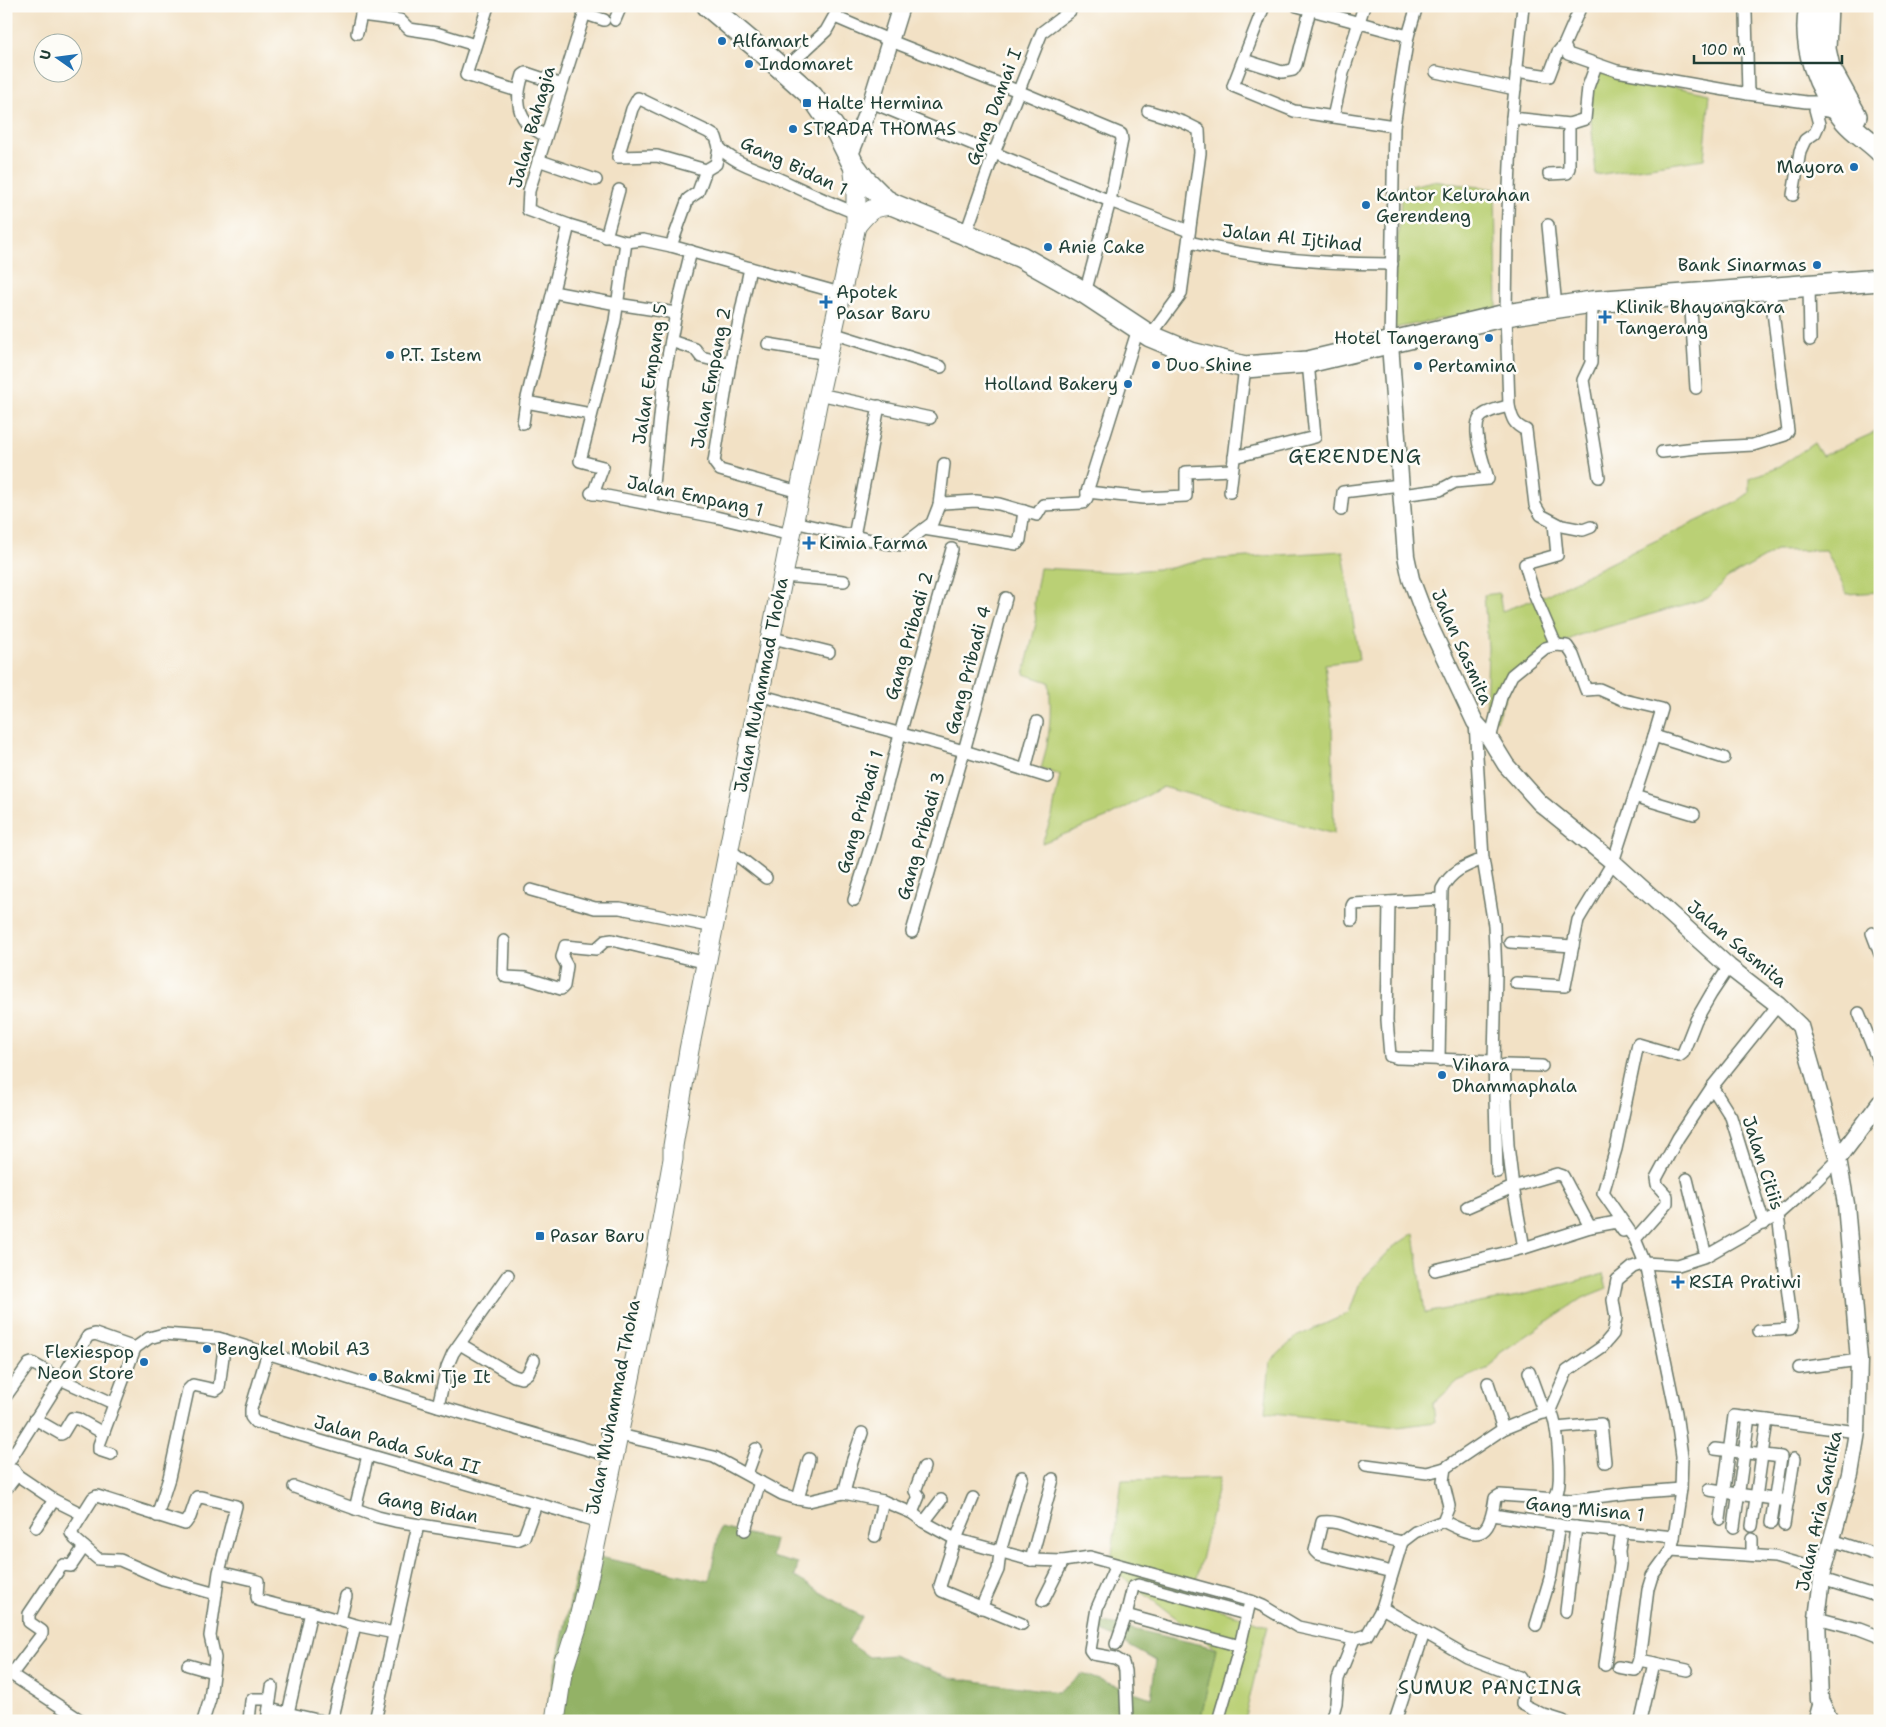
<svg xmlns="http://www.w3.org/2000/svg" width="1886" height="1727" viewBox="0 0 1886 1727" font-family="'Shantell Sans',sans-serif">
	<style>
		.green { fill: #bad074; stroke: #6c8654 }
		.forest { fill: #93b266; stroke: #59784d }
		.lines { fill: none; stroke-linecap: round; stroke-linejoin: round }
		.street-casing { stroke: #697667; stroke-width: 14 }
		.secondary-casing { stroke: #697667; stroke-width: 19 }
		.primary-casing { stroke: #697667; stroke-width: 21 }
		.highway-casing { stroke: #697667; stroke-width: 24 }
		.street { stroke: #fff; stroke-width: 11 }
		.secondary { stroke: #fff; stroke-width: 16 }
		.primary { stroke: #fff; stroke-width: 19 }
		.highway { stroke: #fff; stroke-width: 21 }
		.poi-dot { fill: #1f6fb2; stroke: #fdfcf7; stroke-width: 2 }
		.labels { text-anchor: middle; stroke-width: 5; stroke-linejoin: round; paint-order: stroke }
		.poi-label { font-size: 18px; fill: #1f3d34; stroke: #fdfcf7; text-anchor: start }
		.street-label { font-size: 18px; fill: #1f3d34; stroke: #fdfcf7 }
		.quarter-label { font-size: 20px; letter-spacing: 1px; fill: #1f3d34; stroke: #fdfcf7 }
	</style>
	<rect width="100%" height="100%" fill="#fdfcf7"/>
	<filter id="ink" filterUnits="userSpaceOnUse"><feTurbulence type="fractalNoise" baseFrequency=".02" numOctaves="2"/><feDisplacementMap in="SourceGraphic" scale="10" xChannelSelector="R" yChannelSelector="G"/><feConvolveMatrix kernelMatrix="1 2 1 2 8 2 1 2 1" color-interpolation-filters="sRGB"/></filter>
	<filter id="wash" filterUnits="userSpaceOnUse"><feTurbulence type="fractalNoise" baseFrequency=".0096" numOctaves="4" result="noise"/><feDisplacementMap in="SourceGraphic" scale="20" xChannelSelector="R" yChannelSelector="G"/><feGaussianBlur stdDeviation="1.12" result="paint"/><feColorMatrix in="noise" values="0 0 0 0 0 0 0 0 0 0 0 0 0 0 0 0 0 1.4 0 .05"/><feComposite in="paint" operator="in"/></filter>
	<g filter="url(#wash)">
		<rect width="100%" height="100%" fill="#f2e1c5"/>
		<g class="green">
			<polygon points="1599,71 1710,94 1704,159 1596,175 1588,87"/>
			<polygon points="1433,181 1495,189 1497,308 1390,329 1402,188"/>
			<polygon points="1880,430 1880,592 1847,594 1826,550 1776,551 1727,579 1708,598 1579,635 1539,654 1515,675 1496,720 1486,716 1488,648 1484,595 1499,593 1502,611 1546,595 1638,549 1735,503 1749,493 1749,478 1779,467 1814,443 1822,456"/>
			<path d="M1343,551l16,109 -34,4 7,59 2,111 -171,-47 -57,31 -64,25 10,-27 8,-41 -19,-6c9,-31 11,-55 8,-87l-25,-8 12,-51 -2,-21 6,-34 76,4 55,-4 31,-8z"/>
			<polygon points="1414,1233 1425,1313 1518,1296 1603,1274 1607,1288 1582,1298 1500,1353 1489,1368 1458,1381 1433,1404 1435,1422 1398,1427 1265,1412 1270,1362 1296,1337 1349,1313 1360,1282 1393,1247"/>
			<polygon points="1220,1478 1192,1599 1267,1626 1244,1721 1200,1721 1216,1648 1110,1568 1122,1480"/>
		</g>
		<polygon class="forest" points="720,1528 775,1540 771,1557 798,1564 795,1577 862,1617 848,1642 869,1657 892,1655 952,1678 1058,1692 1082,1674 1151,1698 1156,1661 1101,1630 1092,1620 1216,1648 1200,1721 544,1721 581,1553 709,1581"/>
	</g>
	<g filter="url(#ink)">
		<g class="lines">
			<defs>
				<g id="street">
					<polyline points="363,6 361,15 400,20 409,29 436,33 475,45"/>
					<polyline points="488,6 466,75 518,91"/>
					<polyline points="587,6 529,191 528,210 569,225 626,242 643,240 671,246 840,293"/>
					<polyline points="1264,6 1233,86 1294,111 1394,126"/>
					<polyline points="1297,6 1408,36"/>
					<path d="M1523,6l-11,112 -5,117 -1,80 3,91c3,13 5,19 17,24l9,75 6,10 21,11 21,4 8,-3"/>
					<polyline points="1581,6 1564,45 1568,54 1617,71 1748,94 1806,102 1831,102"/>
					<polyline points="583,13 604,20"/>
					<polyline points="1746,14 1748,94"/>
					<polyline points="835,17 891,41 1018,91 1121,134 1122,140 1110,201 1085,293"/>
					<polyline points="615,20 621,6"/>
					<polyline points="357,33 361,15"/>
					<polyline points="1244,60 1282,72 1293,70 1296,65 1311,6"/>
					<polyline points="784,70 826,31 840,6"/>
					<polyline points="1516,71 1549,76 1558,52 1564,45"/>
					<polyline points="1436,72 1515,89"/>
					<polyline points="871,102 1110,201 1189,231"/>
					<polyline points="1148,111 1183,122 1199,130 1200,153 1181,294 1150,336"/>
					<polyline points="1333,117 1343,73 1364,6"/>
					<polyline points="1512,118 1569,124 1585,119 1588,87 1596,65"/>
					<path d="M545,136c-6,-4 -15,-8 -19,-14 -11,-14 -8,-32 -3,-47l3,-2 36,12"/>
					<path d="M719,147c14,16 39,22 58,31 26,12 52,25 79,35"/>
					<polyline points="538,160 596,180"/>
					<polyline points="1549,174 1567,173 1569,168 1569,124"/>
					<polyline points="1793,195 1800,151 1805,140 1815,133 1819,124 1815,109 1839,113"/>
					<polyline points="1548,225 1556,307"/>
					<polyline points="966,233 994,153 1042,32 1070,11 1072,6"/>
					<polyline points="606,237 619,190"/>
					<path d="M1189,242c66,16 134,22 203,22"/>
					<polyline points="671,246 688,199 698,192 706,170 716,164 719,147 716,137 708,132 638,98 632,109 618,157 657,156 706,170"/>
					<polyline points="750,268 730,364 714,462 720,470 799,492"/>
					<polyline points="1809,285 1810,340"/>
					<polyline points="553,292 617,304 676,313"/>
					<polyline points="1690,294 1696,388"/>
					<polyline points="1592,302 1591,363 1583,380 1599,477"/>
					<polyline points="832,333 941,367"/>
					<polyline points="671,341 695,349 701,357 730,364"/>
					<polyline points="768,344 828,354"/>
					<polyline points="1390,344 1394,126 1408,36 1417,6"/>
					<polyline points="819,394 930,418"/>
					<polyline points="526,402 591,414"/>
					<polyline points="523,423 526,402 569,225"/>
					<polyline points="1662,452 1696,448 1753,445 1785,435 1788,431 1770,288"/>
					<polyline points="1234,457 1315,437 1308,362"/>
					<polyline points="1087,492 1144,498 1186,496 1186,472 1232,470"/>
					<polyline points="1230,492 1245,367"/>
					<polyline points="591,493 716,517 791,535"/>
					<polyline points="593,494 603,467 580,461 615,321 626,242"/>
					<path d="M1401,495l39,-5 15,-8 33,-3c-3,-14 -20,-55 -5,-64 7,-5 18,-7 26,-9"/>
					<polyline points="651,504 664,378 676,313 691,251"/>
					<polyline points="939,505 943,503 976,501 999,504 1037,515 1043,505 1083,503 1087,498 1087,492 1138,329"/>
					<polyline points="1341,510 1343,492 1400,485"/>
					<polyline points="794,522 884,543 903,545 932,523 939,505 944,464"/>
					<polyline points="1554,523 1557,555 1525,564 1534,594 1556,645"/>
					<polyline points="924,529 1017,544 1020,540 1024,511"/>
					<polyline points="851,534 855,531 879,406"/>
					<polyline points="783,576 844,581"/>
					<polyline points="771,647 777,639 829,652"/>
					<polyline points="759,695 964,751 1048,777"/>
					<polyline points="1475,722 1483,859 1494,925 1496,974 1494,1061 1497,1172"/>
					<polyline points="1490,739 1501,697 1512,675 1545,648 1556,645 1567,646 1573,655 1586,690 1599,689 1624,700 1662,709 1654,736"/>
					<polyline points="1025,770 1037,722"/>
					<polyline points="1634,796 1694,814"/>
					<polyline points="729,849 766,878"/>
					<polyline points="531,890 595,908 620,908 714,927"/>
					<polyline points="854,900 874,835 900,734 952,549"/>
					<polyline points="1389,902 1387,1020 1390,1056 1397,1058 1494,1061"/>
					<polyline points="1352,920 1352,906 1353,904 1441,899"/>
					<polyline points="912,932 964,751 1006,598"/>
					<polyline points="1872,933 1880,954"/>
					<polyline points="504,941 503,973 506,977 526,978 561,989 564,986 567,966 562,957 565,946 596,949 605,941 612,940 707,963"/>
					<polyline points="1510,942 1573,946"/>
					<polyline points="1516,983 1565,986 1578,920 1613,862 1654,736 1724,758"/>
					<polyline points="1859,1013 1880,1066"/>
					<path d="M1439,1060l3,-171c9,-18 23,-23 41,-30"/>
					<polyline points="1712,1087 1731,1117 1764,1224"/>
					<polyline points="1687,1179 1706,1256"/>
					<polyline points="1467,1207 1513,1187 1508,1145 1504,1065 1542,1066"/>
					<polyline points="1635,1239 1667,1203 1667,1196 1657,1185 1656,1179 1678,1138 1712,1087 1778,1005"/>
					<polyline points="1524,1248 1590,1227 1617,1222 1623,1231"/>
					<polyline points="1435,1270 1524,1248 1513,1187 1557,1174 1563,1176 1590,1227"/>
					<polyline points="1759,1331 1790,1329 1792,1326 1778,1215"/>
					<polyline points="460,1344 514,1376 521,1378 528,1373 534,1360"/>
					<polyline points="268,1352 251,1409 251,1417 255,1422 600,1522"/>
					<polyline points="1799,1368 1859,1360"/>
					<polyline points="1529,1372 1544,1413"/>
					<polyline points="1488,1383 1503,1429"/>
					<polyline points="6,1396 29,1364 32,1363 60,1379 115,1404"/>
					<polyline points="438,1406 447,1367 453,1353 508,1275"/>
					<path d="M1550,1410c8,11 12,70 7,83 -1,3 -2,4 -5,6"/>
					<polyline points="35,1419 61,1434 63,1433 72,1418 78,1419 103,1433"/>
					<polyline points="1556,1428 1601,1424 1605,1462"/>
					<polyline points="607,1432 714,1457 782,1494 798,1499 809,1501 844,1493 883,1501 912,1513 924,1522 955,1539 1031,1560 1063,1561 1090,1557 1251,1601 1263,1606 1298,1627 1354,1639 1367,1635 1382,1608 1402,1542 1415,1532 1443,1521 1449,1506 1443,1481 1445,1468 1503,1429 1550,1410 1567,1371 1602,1347 1613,1334 1616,1318 1613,1300 1617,1280 1633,1267 1645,1263 1678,1265 1706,1256 1778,1215 1814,1183 1838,1159"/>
					<polyline points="1715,1449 1781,1457 1771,1523"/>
					<polyline points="111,1454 99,1450 99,1445 135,1348"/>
					<polyline points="8,1463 88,1336 95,1334 135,1348 149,1338 164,1334 218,1338 438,1406 603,1454"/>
					<polyline points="1366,1465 1427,1473 1445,1468"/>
					<polyline points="747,1474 756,1449"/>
					<polyline points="17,1475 54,1500 82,1514"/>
					<polyline points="294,1487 378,1517 395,1521 517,1540 524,1537 536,1504"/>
					<polyline points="6,1489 17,1475 14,1470"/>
					<polyline points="1709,1490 1788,1501"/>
					<polyline points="844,1493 852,1462 862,1433"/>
					<polyline points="798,1499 809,1459"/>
					<polyline points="355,1509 368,1455"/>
					<polyline points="912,1513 919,1496 915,1491 924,1467"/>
					<polyline points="1493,1515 1564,1526 1674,1537"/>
					<polyline points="157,1516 169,1478 188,1390 193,1385 216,1390 219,1388 225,1340"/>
					<polyline points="1720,1519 1734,1416 1767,1420"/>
					<path d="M1443,1521c35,18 46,20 52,-23l5,-3 71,5 58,-7 52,-4"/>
					<polyline points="924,1522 941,1500"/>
					<polyline points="1784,1525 1794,1459"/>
					<polyline points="1752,1526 1767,1420 1857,1432"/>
					<polyline points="36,1527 54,1500"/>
					<polyline points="1734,1527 1749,1417"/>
					<polyline points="745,1530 760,1482"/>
					<polyline points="875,1536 883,1501"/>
					<polyline points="955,1539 940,1586 942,1591 1022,1624"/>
					<polyline points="956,1539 973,1498"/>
					<polyline points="1832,1540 1880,1556"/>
					<polyline points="1671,1550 1775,1557 1823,1571"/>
					<polyline points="1752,1555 1752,1539"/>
					<polyline points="1031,1560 1053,1479"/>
					<polyline points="1116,1565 1097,1608 1090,1650 1093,1654 1115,1658 1123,1663 1125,1671 1127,1721"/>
					<polyline points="219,1572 236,1506 201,1497 197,1497 190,1517 185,1524 97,1496 93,1498 71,1533 75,1539 98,1559 120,1560 163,1579 216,1594 219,1572 258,1581 257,1597 258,1600 289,1608 311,1612 355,1625 394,1633"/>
					<path d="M1392,1572l-74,-18 -3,-3 6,-25 1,-4c16,-2 28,6 42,10 12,4 26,7 38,10"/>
					<polyline points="1822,1579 1880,1597"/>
					<polyline points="1043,1601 1063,1561"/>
					<polyline points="981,1608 998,1570 1000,1552 1022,1477"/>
					<polyline points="1382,1608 1467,1657 1519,1677 1524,1685 1522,1704 1544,1715 1563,1721"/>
					<polyline points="1566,1611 1576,1527"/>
					<polyline points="1817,1618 1859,1629 1880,1637"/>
					<polyline points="340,1620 346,1596"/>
					<polyline points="1536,1625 1551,1575 1559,1525"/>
					<polyline points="1116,1644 1126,1615"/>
					<polyline points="1240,1646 1249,1606"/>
					<polyline points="1654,1663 1687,1670"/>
					<polyline points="188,1665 213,1672"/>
					<polyline points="1605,1665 1620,1564 1619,1551 1622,1531"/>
					<polyline points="1618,1667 1635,1670 1639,1660"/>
					<polyline points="6,1671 82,1721"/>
					<polyline points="11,1675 42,1634 42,1631 29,1622 29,1614 60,1568 63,1565 71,1566 84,1547"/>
					<polyline points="269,1709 322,1721"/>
					<polyline points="288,1713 311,1612"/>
					<polyline points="203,1721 210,1699 215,1658 210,1636 216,1594"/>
					<polyline points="249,1721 251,1701 253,1699 270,1699"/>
					<polyline points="267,1721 272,1687"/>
					<polyline points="332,1721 355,1625"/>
					<polyline points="375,1721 418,1525"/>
					<polyline points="1218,1721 1240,1646 1126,1615 1133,1587 1138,1585 1246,1614"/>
					<polyline points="1331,1721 1336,1703 1338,1679 1354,1639"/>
					<polyline points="1395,1721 1424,1633"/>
					<polyline points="1641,1721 1654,1663 1639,1660 1648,1589 1652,1576 1671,1550 1674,1537 1681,1489 1682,1456 1676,1413 1645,1263 1635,1239 1603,1193 1616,1149 1638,1044 1679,1056 1683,1053 1696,1020 1711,994 1729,967"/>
					<polyline points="1814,1721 1820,1700"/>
				</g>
				<g id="secondary">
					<polyline points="849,157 871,102 901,6"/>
					<polyline points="1390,344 1406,556 1411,579 1425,616 1475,722 1490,739 1506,765 1540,803 1613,862 1729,967 1778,1005 1800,1026 1838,1159 1846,1204 1859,1360 1857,1432 1850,1474 1823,1571 1817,1618 1820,1700 1830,1721"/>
					<polyline points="1838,1159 1880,1103"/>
				</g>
				<g id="primary">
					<path d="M856,226c13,-16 16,-20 38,-21"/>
					<polyline points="563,1671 577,1627 587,1584 656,1254 673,1159 673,1146 689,1050 819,394 856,226 856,190 853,164"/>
					<polyline points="555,1721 564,1660"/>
				</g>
				<g id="highway">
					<polyline points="708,6 765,54 812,96 838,134 853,164 864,179 885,200 894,205 1021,257 1085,293 1150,336 1191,353 1245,367 1308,362 1506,315 1592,302 1880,280"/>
					<path d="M1810,6c-8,41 8,83 35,114 10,12 24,20 35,31"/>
					<polyline points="1827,6 1825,49 1829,67 1856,116"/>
				</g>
			</defs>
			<use href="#street" class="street-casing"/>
			<use href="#secondary" class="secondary-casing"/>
			<use href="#primary" class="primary-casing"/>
			<use href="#highway" class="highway-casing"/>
			<use href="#street" class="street"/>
			<use href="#secondary" class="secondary"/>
			<use href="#primary" class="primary"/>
			<use href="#highway" class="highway"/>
		</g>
	</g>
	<g class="poi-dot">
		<circle cx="722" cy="41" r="5"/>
		<circle cx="749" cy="64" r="5"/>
		<rect x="802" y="98" width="10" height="10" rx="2.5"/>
		<circle cx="793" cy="129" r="5"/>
		<circle cx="1854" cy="167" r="5"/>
		<circle cx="1366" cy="205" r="5"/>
		<circle cx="1048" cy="247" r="5"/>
		<circle cx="1817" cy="265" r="5"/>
		<path d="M823.5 294.5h5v5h5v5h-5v5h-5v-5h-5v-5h5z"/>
		<path d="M1602.5 309.5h5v5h5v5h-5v5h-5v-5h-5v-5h5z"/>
		<circle cx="1489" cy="338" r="5"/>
		<circle cx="390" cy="355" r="5"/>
		<circle cx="1156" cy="365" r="5"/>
		<circle cx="1418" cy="366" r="5"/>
		<circle cx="1128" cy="384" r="5"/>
		<path d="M806.5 535.5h5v5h5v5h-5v5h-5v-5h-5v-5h5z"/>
		<circle cx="1442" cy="1075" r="5"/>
		<rect x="535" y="1231" width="10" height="10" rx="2.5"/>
		<path d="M1675.5 1274.5h5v5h5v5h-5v5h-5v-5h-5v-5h5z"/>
		<circle cx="207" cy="1349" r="5"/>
		<circle cx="144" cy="1362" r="5"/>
		<circle cx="373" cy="1377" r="5"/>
	</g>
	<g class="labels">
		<g class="poi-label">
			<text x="732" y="47">Alfamart</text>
			<text x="759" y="70">Indomaret</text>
			<text x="817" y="109">Halte Hermina</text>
			<text x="803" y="135">STRADA THOMAS</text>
			<text x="1844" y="173" text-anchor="end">Mayora</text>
			<text x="1376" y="201">Kantor Kelurahan<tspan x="1376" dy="21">Gerendeng</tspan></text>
			<text x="1058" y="253">Anie Cake</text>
			<text x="1807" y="271" text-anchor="end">Bank Sinarmas</text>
			<text x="836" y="298">Apotek<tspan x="836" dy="21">Pasar Baru</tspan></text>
			<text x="1616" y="313">Klinik Bhayangkara<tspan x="1616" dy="21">Tangerang</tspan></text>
			<text x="1479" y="344" text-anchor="end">Hotel Tangerang</text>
			<text x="400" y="361">P.T. Istem</text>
			<text x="1166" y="371">Duo Shine</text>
			<text x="1428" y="372">Pertamina</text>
			<text x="1118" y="390" text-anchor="end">Holland Bakery</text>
			<text x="819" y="549">Kimia Farma</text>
			<text x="1452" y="1071">Vihara<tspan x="1452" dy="21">Dhammaphala</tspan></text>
			<text x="550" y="1242">Pasar Baru</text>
			<text x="1689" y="1288">RSIA Pratiwi</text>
			<text x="217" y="1355">Bengkel Mobil A3</text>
			<text x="134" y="1358" text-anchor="end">Flexiespop<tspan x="134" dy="21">Neon Store</tspan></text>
			<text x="383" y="1383">Bakmi Tje It</text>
		</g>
		<g class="street-label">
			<text transform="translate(994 107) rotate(-69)" y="6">Gang Damai I</text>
			<text transform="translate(532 127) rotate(-74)" y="6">Jalan Bahagia</text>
			<text transform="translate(794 166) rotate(25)" y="6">Gang Bidan 1</text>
			<text transform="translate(1292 238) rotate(6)" y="6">Jalan Al Ijtihad</text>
			<text transform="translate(650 374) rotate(-81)" y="6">Jalan Empang 5</text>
			<text transform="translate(711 378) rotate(-79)" y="6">Jalan Empang 2</text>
			<text transform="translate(695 496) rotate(12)" y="6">Jalan Empang 1</text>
			<text transform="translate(909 636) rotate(-74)" y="6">Gang Pribadi 2</text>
			<text transform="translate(1462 647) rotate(66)" y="6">Jalan Sasmita</text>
			<text transform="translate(968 670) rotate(-75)" y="6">Gang Pribadi 4</text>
			<text transform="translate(761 685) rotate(-79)" y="6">Jalan Muhammad Thoha</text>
			<text transform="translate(860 812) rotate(-74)" y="6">Gang Pribadi 1</text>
			<text transform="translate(921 836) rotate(-74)" y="6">Gang Pribadi 3</text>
			<text transform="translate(1737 944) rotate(40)" y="6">Jalan Sasmita</text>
			<text transform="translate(1763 1163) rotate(72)" y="6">Jalan Citiis</text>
			<text transform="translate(613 1407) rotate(-79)" y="6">Jalan Muhammad Thoha</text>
			<text transform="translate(397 1445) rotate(16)" y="6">Jalan Pada Suka II</text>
			<text transform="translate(428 1507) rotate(11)" y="6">Gang Bidan</text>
			<text transform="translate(1585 1509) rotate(6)" y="6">Gang Misna 1</text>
			<text transform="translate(1819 1511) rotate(-78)" y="6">Jalan Aria Santika</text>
		</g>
		<g class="quarter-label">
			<text x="1355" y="463">GERENDENG</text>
			<text x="1490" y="1694">SUMUR PANCING</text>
		</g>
	</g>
	<rect width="1886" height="1727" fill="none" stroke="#fdfcf7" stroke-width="25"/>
	<g transform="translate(58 58) rotate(284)"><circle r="24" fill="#fdfcf7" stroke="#a4b0a9"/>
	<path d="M0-4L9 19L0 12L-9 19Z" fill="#1f6fb2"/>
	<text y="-8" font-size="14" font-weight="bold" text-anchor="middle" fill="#1f3d34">U</text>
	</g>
	<path d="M1694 55v8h148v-8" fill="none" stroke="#1f3d34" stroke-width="2.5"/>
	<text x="1701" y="55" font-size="15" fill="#1f3d34" stroke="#fdfcf7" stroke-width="4" paint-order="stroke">100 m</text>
</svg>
